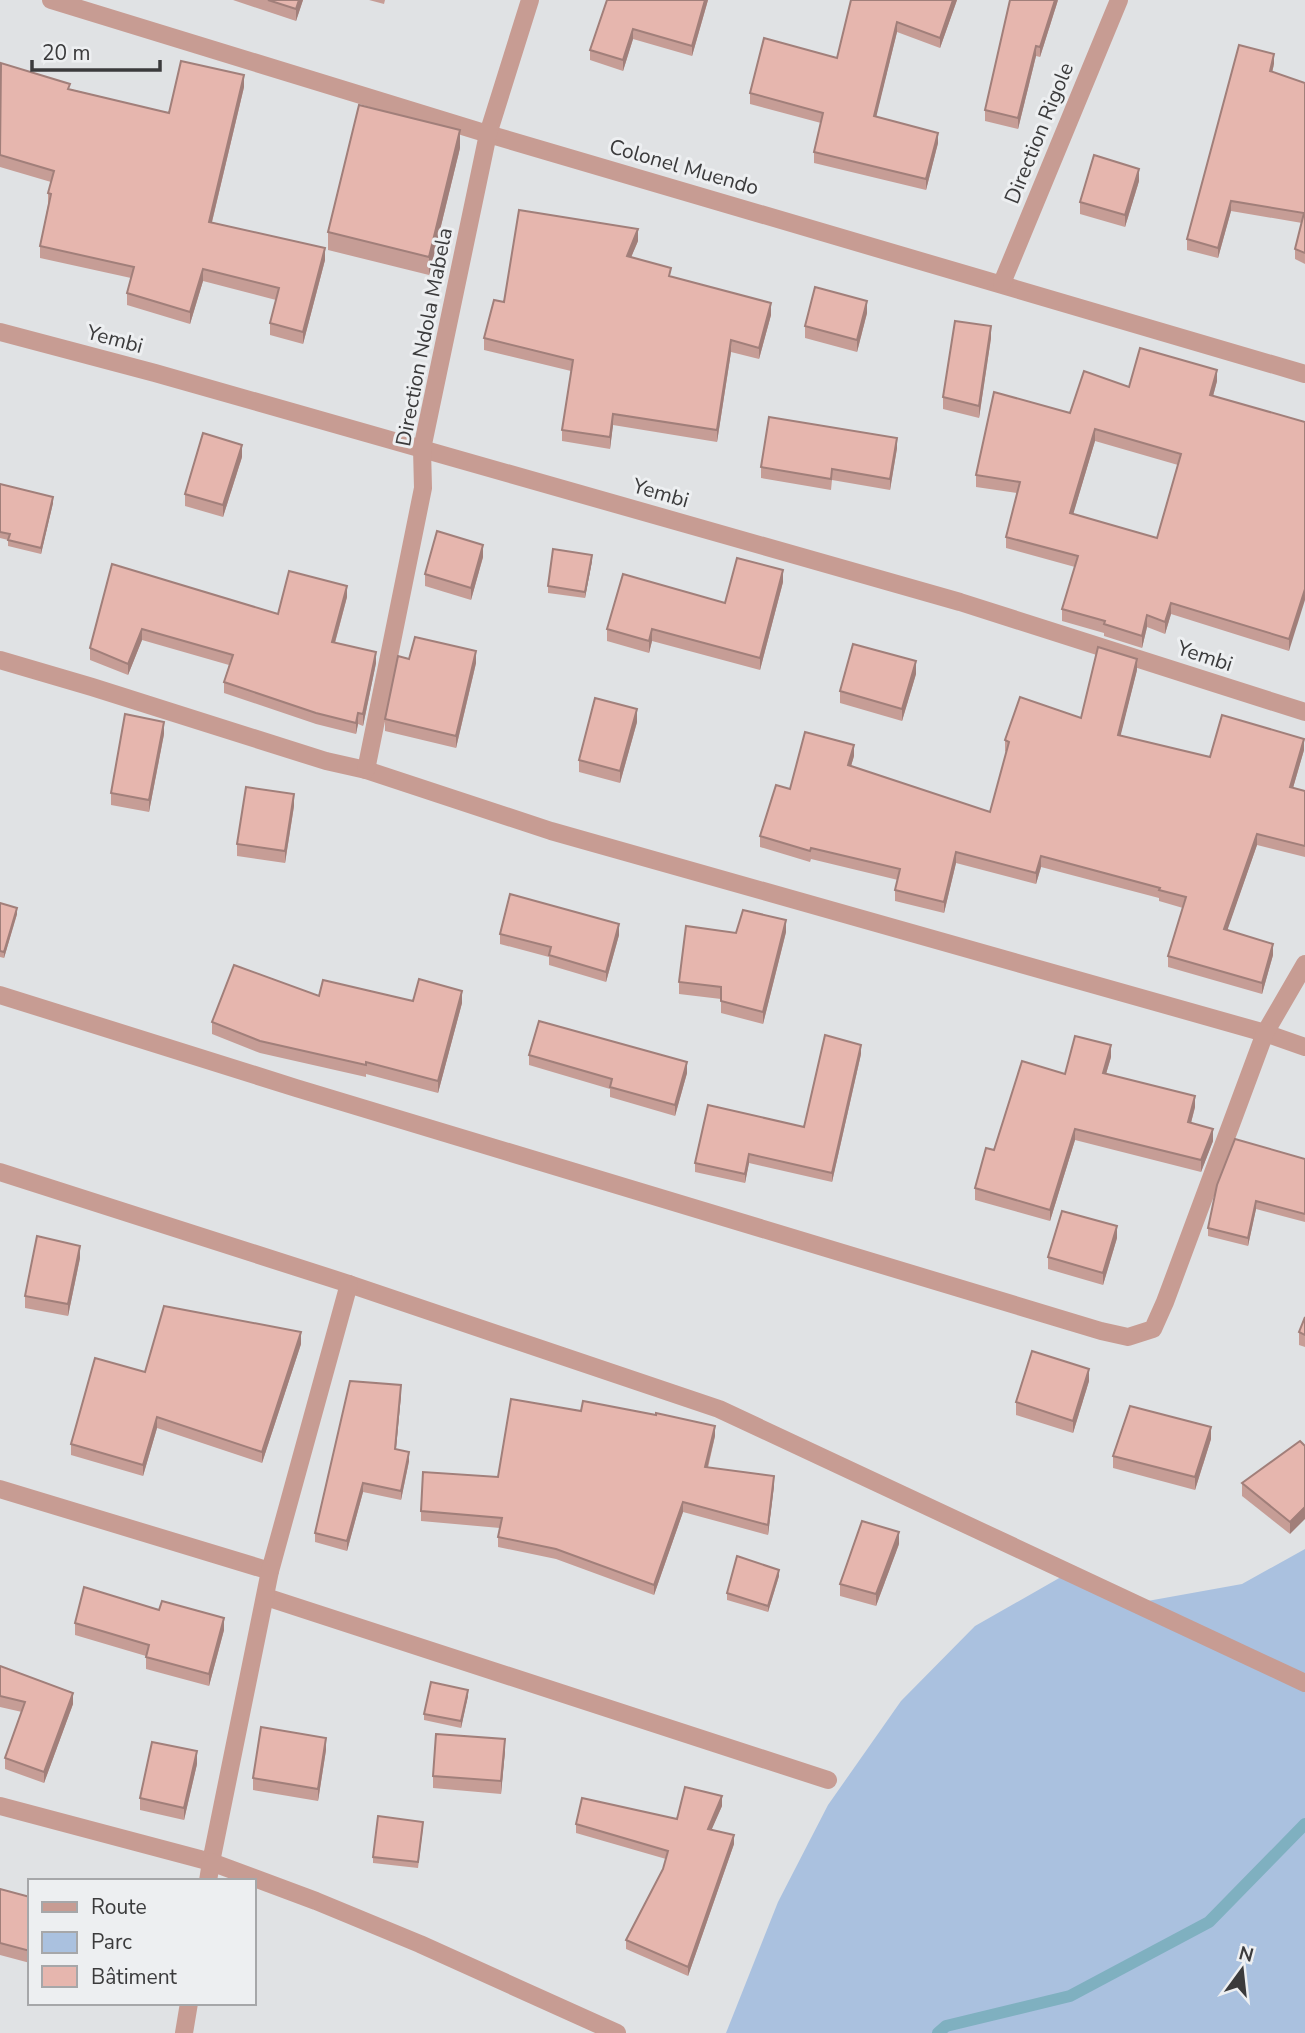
<svg xmlns="http://www.w3.org/2000/svg" width="1305" height="2033" viewBox="0 0 1305 2033" font-family="'Nunito Sans',sans-serif">
	<style>
		.green { fill: #aac1df }
		.lines { fill: none; stroke-linecap: round; stroke-linejoin: round }
		.stream { stroke: #7fb0c0; stroke-width: 12 }
		.minor { stroke: #c79c93; stroke-width: 18 }
		.wall { fill: #c69d96; fill-rule: evenodd }
		.shaded-wall { fill: #a17f7a }
		.building { fill: #e6b6ae; stroke: #a17f7a; stroke-width: 2; fill-rule: evenodd }
		.labels { text-anchor: middle; stroke-width: 6; stroke-linejoin: round; paint-order: stroke }
		.street-label { font-size: 21px; fill: #3b3b3c; stroke: #edeff1 }
	</style>
	<rect width="100%" height="100%" fill="#e0e2e4"/>
	<polygon class="green" points="1305,1549 1305,2033 726,2033 778,1902 828,1805 901,1701 975,1626 1061,1577 1142,1602 1242,1584"/>
	<g class="lines">
		<polyline class="stream" points="938,2033 946,2026 1070,1996 1209,1922 1305,1824"/>
		<g class="minor">
			<polyline points="51,0 488,134 1305,374"/>
			<polyline points="1002,283 1119,0"/>
			<polyline points="0,332 155,373 960,602 1305,712"/>
			<polyline points="0,660 92,687 326,761 366,770 551,831 1265,1033 1305,1047"/>
			<polyline points="366,770 423,488 422,449 488,134 530,0"/>
			<polyline points="0,995 296,1088 1101,1331 1128,1337 1153,1329 1165,1302 1265,1033 1305,964"/>
			<polyline points="0,1172 349,1284 719,1409 1305,1683"/>
			<polyline points="0,1489 270,1571"/>
			<polyline points="266,1597 828,1780"/>
			<polyline points="0,1806 211,1862 270,1571 349,1284"/>
			<polyline points="208,1881 211,1862 316,1901 420,1944 617,2033"/>
			<polyline points="184,2033 189,2003"/>
		</g>
	</g>
	<g class="wall">
		<polygon points="233,0 303,0 296,21"/>
		<polygon points="369,0 385,0 384,4"/>
		<polygon points="607,0 708,0 692,56 633,39 623,71 590,60 590,50"/>
		<polygon points="851,0 957,0 940,48 897,32 876,116 938,143 926,190 814,163 814,152 821,123 750,104 750,93 837,58"/>
		<polygon points="1058,0 1040,57 1036,56 1018,129 985,121 985,110"/>
		<polygon points="1274,64 1272,72 1305,83 1305,264 1295,259 1295,249 1302,223 1231,211 1218,258 1187,250 1187,239"/>
		<polygon points="0,65 70,89 169,113 244,87 212,222 325,260 303,344 270,335 270,323 276,300 203,281 190,324 127,305 127,293 131,278 40,258 40,246 48,205 48,193 51,182 0,167"/>
		<polygon points="460,148 429,275 328,250 328,232"/>
		<polygon points="1139,181 1125,227 1080,214 1080,202"/>
		<polygon points="638,241 631,257 671,277 771,315 759,359 731,352 717,442 613,425 610,449 562,441 562,430 571,371 484,350 484,338 504,302"/>
		<polygon points="867,313 857,352 805,338 805,326"/>
		<polygon points="991,338 979,418 943,409 943,397"/>
		<path d="M1217,381l-4,15 92,26 -16,229 -118,-37 -6,20 -18,-7 -5,21 -38,-12v-3l-42,-12v-12l13,-42 -69,-19v-11l11,-44 -41,-6v-12l94,-62 59,-26zM1095,441l83,24 -21,73 -84,-24z"/>
		<polygon points="897,448 890,490 832,480 831,490 761,478 761,467"/>
		<polygon points="242,457 223,517 185,506 185,494"/>
		<polygon points="0,484 53,503 41,554 8,546 8,540 0,538"/>
		<polygon points="483,557 471,600 425,586 425,574"/>
		<polygon points="592,561 585,598 548,593 548,586"/>
		<polygon points="112,564 278,614 347,597 335,643 376,663 363,726 358,724 356,734 316,724 224,693 224,682 229,665 142,640 128,675 90,660 90,648"/>
		<polygon points="783,582 760,670 652,641 649,653 607,641 607,629 725,603"/>
		<polygon points="409,659 476,663 456,748 385,731 385,719"/>
		<polygon points="1137,670 1120,736 1210,757 1304,750 1293,788 1305,791 1305,857 1257,845 1227,930 1273,955 1262,994 1168,967 1168,956 1183,908 1159,901 1159,898 1041,867 1036,884 956,863 944,913 895,901 895,890 898,880 811,859 810,862 760,847 760,836 790,789 854,756 851,766 990,812 1006,752 1005,751 1005,740 1081,718"/>
		<polygon points="916,674 902,721 840,703 840,691"/>
		<polygon points="637,722 620,783 579,772 579,760"/>
		<polygon points="164,734 149,812 111,805 111,793"/>
		<polygon points="294,806 285,863 237,856 237,844"/>
		<polygon points="0,903 17,914 4,958 0,957"/>
		<polygon points="786,932 763,1024 721,1013 721,999 679,994 679,982 736,933"/>
		<polygon points="500,934 619,935 606,982 549,965 549,957 500,944"/>
		<polygon points="319,996 462,1003 438,1093 366,1074 366,1077 260,1053 212,1034 212,1022"/>
		<polygon points="861,1054 832,1182 749,1163 745,1183 695,1172 695,1163 804,1127"/>
		<polygon points="529,1055 687,1073 675,1116 610,1097 610,1089 529,1065"/>
		<polygon points="1111,1057 1106,1074 1195,1107 1191,1123 1213,1141 1201,1172 1075,1140 1050,1221 975,1200 975,1188 994,1150 1065,1074"/>
		<polygon points="1305,1159 1305,1222 1256,1209 1248,1246 1208,1236 1208,1228"/>
		<polygon points="1117,1238 1103,1285 1048,1269 1048,1257"/>
		<polygon points="80,1258 68,1316 25,1308 25,1296"/>
		<polygon points="1305,1317 1305,1347 1299,1345 1299,1332"/>
		<polygon points="301,1344 262,1463 157,1428 143,1476 71,1455 71,1444 145,1372"/>
		<polygon points="1089,1381 1073,1433 1016,1415 1016,1402"/>
		<polygon points="401,1395 396,1449 409,1461 401,1500 363,1492 347,1551 315,1542 315,1533"/>
		<polygon points="715,1436 708,1468 774,1486 768,1535 683,1512 654,1595 556,1559 498,1547 498,1537 500,1528 421,1521 421,1511 498,1477"/>
		<polygon points="1211,1439 1195,1490 1113,1468 1113,1456"/>
		<polygon points="1300,1441 1290,1534 1242,1496 1242,1483"/>
		<polygon points="899,1544 876,1606 840,1596 840,1584"/>
		<polygon points="779,1576 768,1612 727,1600 727,1593"/>
		<polygon points="75,1623 224,1630 209,1686 146,1669 146,1656 75,1635"/>
		<polygon points="0,1666 73,1704 44,1783 5,1769 5,1758 22,1712 0,1707"/>
		<polygon points="468,1696 461,1728 424,1720 424,1714"/>
		<polygon points="326,1750 318,1801 253,1790 253,1778"/>
		<polygon points="505,1751 501,1794 433,1788 433,1776"/>
		<polygon points="197,1764 184,1820 140,1810 140,1798"/>
		<polygon points="722,1806 711,1830 734,1844 688,1976 626,1949 626,1940 663,1869 666,1859 576,1833 576,1824 677,1819"/>
		<polygon points="423,1828 418,1868 373,1863 373,1857"/>
		<polygon points="0,1889 30,1897 30,1963 0,1955"/>
	</g>
	<g class="shaded-wall">
		<polygon points="299,0 303,0 296,21 296,9"/>
		<polygon points="705,0 708,0 692,56 692,46"/>
		<polygon points="953,0 957,0 940,48 940,38"/>
		<polygon points="1055,0 1058,0 1040,57 1040,47"/>
		<polygon points="897,22 897,32 874,126 874,116"/>
		<polygon points="633,29 633,39 623,71 623,60"/>
		<polygon points="1036,46 1036,56 1018,129 1018,118"/>
		<polygon points="1274,54 1274,64 1270,81 1270,71"/>
		<polygon points="244,75 244,87 209,234 209,222"/>
		<polygon points="460,130 460,148 429,275 429,257"/>
		<polygon points="938,133 938,143 926,190 926,179"/>
		<polygon points="1139,169 1139,181 1125,227 1125,215"/>
		<polygon points="1231,201 1231,211 1218,258 1218,248"/>
		<polygon points="638,229 638,241 627,267 627,256"/>
		<polygon points="325,248 325,260 303,344 303,332"/>
		<polygon points="203,269 203,281 190,324 190,312"/>
		<polygon points="867,301 867,313 857,352 857,340"/>
		<polygon points="771,303 771,315 759,359 759,348"/>
		<polygon points="991,326 991,338 979,418 979,406"/>
		<polygon points="731,340 731,352 717,442 717,430"/>
		<polygon points="1217,370 1217,381 1210,407 1210,395"/>
		<polygon points="613,414 613,425 610,449 610,437"/>
		<polygon points="1095,429 1095,441 1070,525 1070,513"/>
		<polygon points="897,438 897,448 890,490 890,479"/>
		<polygon points="242,445 242,457 223,517 223,505"/>
		<polygon points="53,497 53,503 41,554 41,548"/>
		<polygon points="483,545 483,557 471,600 471,588"/>
		<polygon points="592,555 592,561 585,598 585,592"/>
		<polygon points="783,570 783,582 760,670 760,658"/>
		<polygon points="347,586 347,597 332,653 332,642"/>
		<polygon points="1305,589 1305,600 1289,651 1289,639"/>
		<polygon points="1171,603 1171,614 1165,634 1165,622"/>
		<polygon points="1147,615 1147,627 1142,648 1142,636"/>
		<polygon points="142,629 142,640 128,675 128,664"/>
		<polygon points="652,629 652,641 649,653 649,641"/>
		<polygon points="476,651 476,663 456,748 456,736"/>
		<polygon points="376,652 376,663 363,726 363,714"/>
		<polygon points="1137,659 1137,670 1118,746 1118,735"/>
		<polygon points="916,661 916,674 902,721 902,709"/>
		<polygon points="637,709 637,722 620,783 620,771"/>
		<polygon points="358,713 358,724 356,734 356,723"/>
		<polygon points="164,722 164,734 149,812 149,800"/>
		<polygon points="1304,739 1304,750 1290,798 1290,787"/>
		<polygon points="854,745 854,756 848,776 848,765"/>
		<polygon points="294,794 294,806 285,863 285,851"/>
		<polygon points="1257,834 1257,845 1224,940 1224,929"/>
		<polygon points="956,852 956,863 944,913 944,902"/>
		<polygon points="1041,856 1041,867 1036,884 1036,873"/>
		<polygon points="17,908 17,914 4,958 4,952"/>
		<polygon points="786,920 786,932 763,1024 763,1012"/>
		<polygon points="619,924 619,935 606,982 606,972"/>
		<polygon points="1273,944 1273,955 1262,994 1262,983"/>
		<polygon points="462,991 462,1003 438,1093 438,1081"/>
		<polygon points="861,1045 861,1054 832,1182 832,1173"/>
		<polygon points="1111,1045 1111,1057 1103,1084 1103,1073"/>
		<polygon points="687,1062 687,1073 675,1116 675,1105"/>
		<polygon points="1195,1096 1195,1107 1188,1134 1188,1122"/>
		<polygon points="1075,1129 1075,1140 1050,1221 1050,1210"/>
		<polygon points="1213,1129 1213,1141 1201,1172 1201,1160"/>
		<polygon points="749,1154 749,1163 745,1183 745,1174"/>
		<polygon points="1256,1201 1256,1209 1248,1246 1248,1238"/>
		<polygon points="1117,1226 1117,1238 1103,1285 1103,1273"/>
		<polygon points="80,1246 80,1258 68,1316 68,1304"/>
		<polygon points="301,1332 301,1344 262,1463 262,1452"/>
		<polygon points="1089,1369 1089,1381 1073,1433 1073,1421"/>
		<polygon points="401,1385 401,1395 395,1458 395,1449"/>
		<polygon points="157,1417 157,1428 143,1476 143,1465"/>
		<polygon points="715,1426 715,1436 705,1477 705,1467"/>
		<polygon points="1211,1427 1211,1439 1195,1490 1195,1477"/>
		<polygon points="409,1452 409,1461 401,1500 401,1491"/>
		<polygon points="774,1476 774,1486 768,1535 768,1525"/>
		<polygon points="363,1483 363,1492 347,1551 347,1541"/>
		<polygon points="683,1502 683,1512 654,1595 654,1585"/>
		<polygon points="1305,1507 1305,1519 1290,1534 1290,1522"/>
		<polygon points="899,1532 899,1544 876,1606 876,1594"/>
		<polygon points="779,1570 779,1576 768,1612 768,1606"/>
		<polygon points="224,1618 224,1630 209,1686 209,1674"/>
		<polygon points="468,1690 468,1696 461,1728 461,1721"/>
		<polygon points="73,1693 73,1704 44,1783 44,1772"/>
		<polygon points="326,1738 326,1750 318,1801 318,1789"/>
		<polygon points="505,1739 505,1751 501,1794 501,1781"/>
		<polygon points="197,1751 197,1764 184,1820 184,1808"/>
		<polygon points="722,1796 722,1806 708,1838 708,1829"/>
		<polygon points="734,1835 734,1844 688,1976 688,1967"/>
	</g>
	<g class="building">
		<polygon points="268,0 299,0 296,9"/>
		<polygon points="607,0 705,0 692,46 633,29 623,60 590,50"/>
		<polygon points="851,0 953,0 940,38 897,22 874,116 938,133 926,179 814,152 823,113 750,93 764,38 837,58"/>
		<polygon points="1010,0 1055,0 1040,47 1036,46 1018,118 985,110"/>
		<polygon points="1239,45 1274,54 1270,71 1305,83 1305,253 1295,249 1304,213 1231,201 1218,248 1187,239"/>
		<polygon points="181,61 244,75 209,222 325,248 303,332 270,323 279,288 203,269 190,312 127,293 134,267 40,246 51,194 48,193 54,171 0,155 1,63 70,84 68,89 169,113"/>
		<polygon points="359,105 460,130 429,257 328,232"/>
		<polygon points="1094,155 1139,169 1125,215 1080,202"/>
		<polygon points="519,210 638,229 627,256 671,268 669,276 771,303 759,348 731,340 717,430 613,414 610,437 562,430 573,360 484,338 494,300 504,302"/>
		<polygon points="815,287 867,301 857,340 805,326"/>
		<polygon points="955,321 991,326 979,406 943,397"/>
		<path d="M1140,348l77,22 -7,25 95,27v167l-16,50 -118,-36 -6,19 -18,-7 -5,21 -38,-12 1,-3 -43,-12 16,-53 -72,-19 14,-55 -44,-7 18,-83 76,21 14,-42 45,16zM1095,429l86,25 -24,84 -87,-25z"/>
		<polygon points="769,417 897,438 890,479 832,469 831,479 761,467"/>
		<polygon points="203,433 242,445 223,505 185,494"/>
		<polygon points="0,484 53,497 41,548 8,540 10,534 0,532"/>
		<polygon points="437,531 483,545 471,588 425,574"/>
		<polygon points="553,549 592,555 585,592 548,586"/>
		<polygon points="737,558 783,570 760,658 652,629 649,641 607,629 623,574 725,603"/>
		<polygon points="112,564 278,614 289,571 347,586 332,642 376,652 363,714 358,713 356,723 316,713 224,682 233,655 142,629 128,664 90,648"/>
		<polygon points="415,637 476,651 456,736 385,719 398,656 409,659"/>
		<polygon points="853,644 916,661 902,709 840,691"/>
		<polygon points="1098,647 1137,659 1118,735 1210,757 1222,715 1304,739 1290,787 1305,791 1305,846 1257,834 1224,929 1273,944 1262,983 1168,956 1186,897 1159,890 1160,888 1041,856 1036,873 956,852 944,902 895,890 900,869 811,848 810,851 760,836 776,785 790,789 805,732 854,745 848,765 990,812 1009,742 1005,740 1020,697 1081,718"/>
		<polygon points="595,698 637,709 620,771 579,760"/>
		<polygon points="125,714 164,722 149,800 111,793"/>
		<polygon points="246,787 294,794 285,851 237,844"/>
		<polygon points="510,894 619,924 606,972 549,955 551,947 500,934"/>
		<polygon points="0,903 17,908 4,952 0,951"/>
		<polygon points="743,910 786,920 763,1012 721,1001 721,987 679,982 686,926 736,933"/>
		<polygon points="234,965 319,996 323,980 413,1001 419,979 462,991 438,1081 366,1062 366,1065 260,1041 212,1022"/>
		<polygon points="539,1021 687,1062 675,1105 610,1087 612,1079 529,1055"/>
		<polygon points="825,1035 861,1045 832,1173 749,1154 745,1174 695,1163 708,1105 804,1127"/>
		<polygon points="1075,1036 1111,1045 1103,1073 1195,1096 1188,1122 1213,1129 1201,1160 1075,1129 1050,1210 975,1188 986,1148 994,1150 1022,1061 1065,1074"/>
		<polygon points="1235,1139 1305,1159 1305,1214 1256,1201 1248,1238 1208,1228 1217,1185"/>
		<polygon points="1062,1211 1117,1226 1103,1273 1048,1257"/>
		<polygon points="37,1236 80,1246 68,1304 25,1296"/>
		<polygon points="164,1306 301,1332 262,1452 157,1417 143,1465 71,1444 95,1358 145,1372"/>
		<polygon points="1305,1317 1305,1335 1299,1332"/>
		<polygon points="1032,1351 1089,1369 1073,1421 1016,1402"/>
		<polygon points="350,1381 401,1385 395,1449 409,1452 401,1491 363,1483 347,1541 315,1533"/>
		<polygon points="511,1399 581,1411 583,1401 656,1415 656,1413 715,1426 705,1467 774,1476 768,1525 683,1502 654,1585 556,1549 498,1537 502,1518 421,1511 423,1472 498,1477"/>
		<polygon points="1130,1406 1211,1427 1195,1477 1113,1456"/>
		<polygon points="1300,1441 1305,1446 1305,1507 1290,1522 1242,1483"/>
		<polygon points="862,1521 899,1532 876,1594 840,1584"/>
		<polygon points="737,1556 779,1570 768,1606 727,1593"/>
		<polygon points="84,1587 159,1610 162,1601 224,1618 209,1674 146,1657 149,1645 75,1623"/>
		<polygon points="0,1666 73,1693 44,1772 5,1758 25,1702 0,1696"/>
		<polygon points="431,1682 468,1690 461,1721 424,1714"/>
		<polygon points="261,1727 326,1738 318,1789 253,1778"/>
		<polygon points="436,1734 505,1739 501,1781 433,1776"/>
		<polygon points="152,1742 197,1751 184,1808 140,1798"/>
		<polygon points="685,1787 722,1796 708,1829 734,1835 688,1967 626,1940 663,1869 668,1851 576,1824 582,1798 677,1819"/>
		<polygon points="378,1816 423,1822 418,1862 373,1857"/>
		<polygon points="0,1889 30,1897 30,1951 0,1943"/>
	</g>
	<g class="labels">
		<g class="street-label">
			<text transform="translate(1039 133) rotate(-68)" y="7">Direction Rigole</text>
			<text transform="translate(684 167) rotate(16)" y="7">Colonel Muendo</text>
			<text transform="translate(424 337) rotate(-79)" y="7">Direction Ndola Mabela</text>
			<text transform="translate(115 339) rotate(15)" y="7">Yembi</text>
			<text transform="translate(661 493) rotate(16)" y="7">Yembi</text>
			<text transform="translate(1205 656) rotate(18)" y="7">Yembi</text>
		</g>
	</g>
	<rect x="28" y="1879" width="228" height="126" fill="#edeff1" stroke="#a6a7a9" stroke-width="2"/>
	<rect x="42" y="1902" width="35" height="10" fill="#c79c93" stroke="#a6a7a9" stroke-width="2"/>
	<text x="91" y="1914" font-size="21" fill="#3b3b3c">Route</text>
	<rect x="42" y="1932" width="35" height="21" fill="#aac1df" stroke="#a6a7a9" stroke-width="2"/>
	<text x="91" y="1949" font-size="21" fill="#3b3b3c">Parc</text>
	<rect x="42" y="1966" width="35" height="21" fill="#e6b6ae" stroke="#a6a7a9" stroke-width="2"/>
	<text x="91" y="1984" font-size="21" fill="#3b3b3c">Bâtiment</text>
	<g transform="translate(1242 1970) rotate(15)" stroke="#edeff1" stroke-width="5" paint-order="stroke">
	<path d="M0-5L12 26L0 18L-12 26Z" fill="#3b3b3c"/>
	<text y="-10" font-size="19" font-weight="bold" text-anchor="middle" fill="#3b3b3c">N</text>
	</g>
	<path d="M32 60v10h128v-10" fill="none" stroke="#3b3b3c" stroke-width="3.5"/>
	<text x="42" y="60" font-size="21" fill="#3b3b3c" stroke="#edeff1" stroke-width="5" paint-order="stroke">20 m</text>
</svg>
